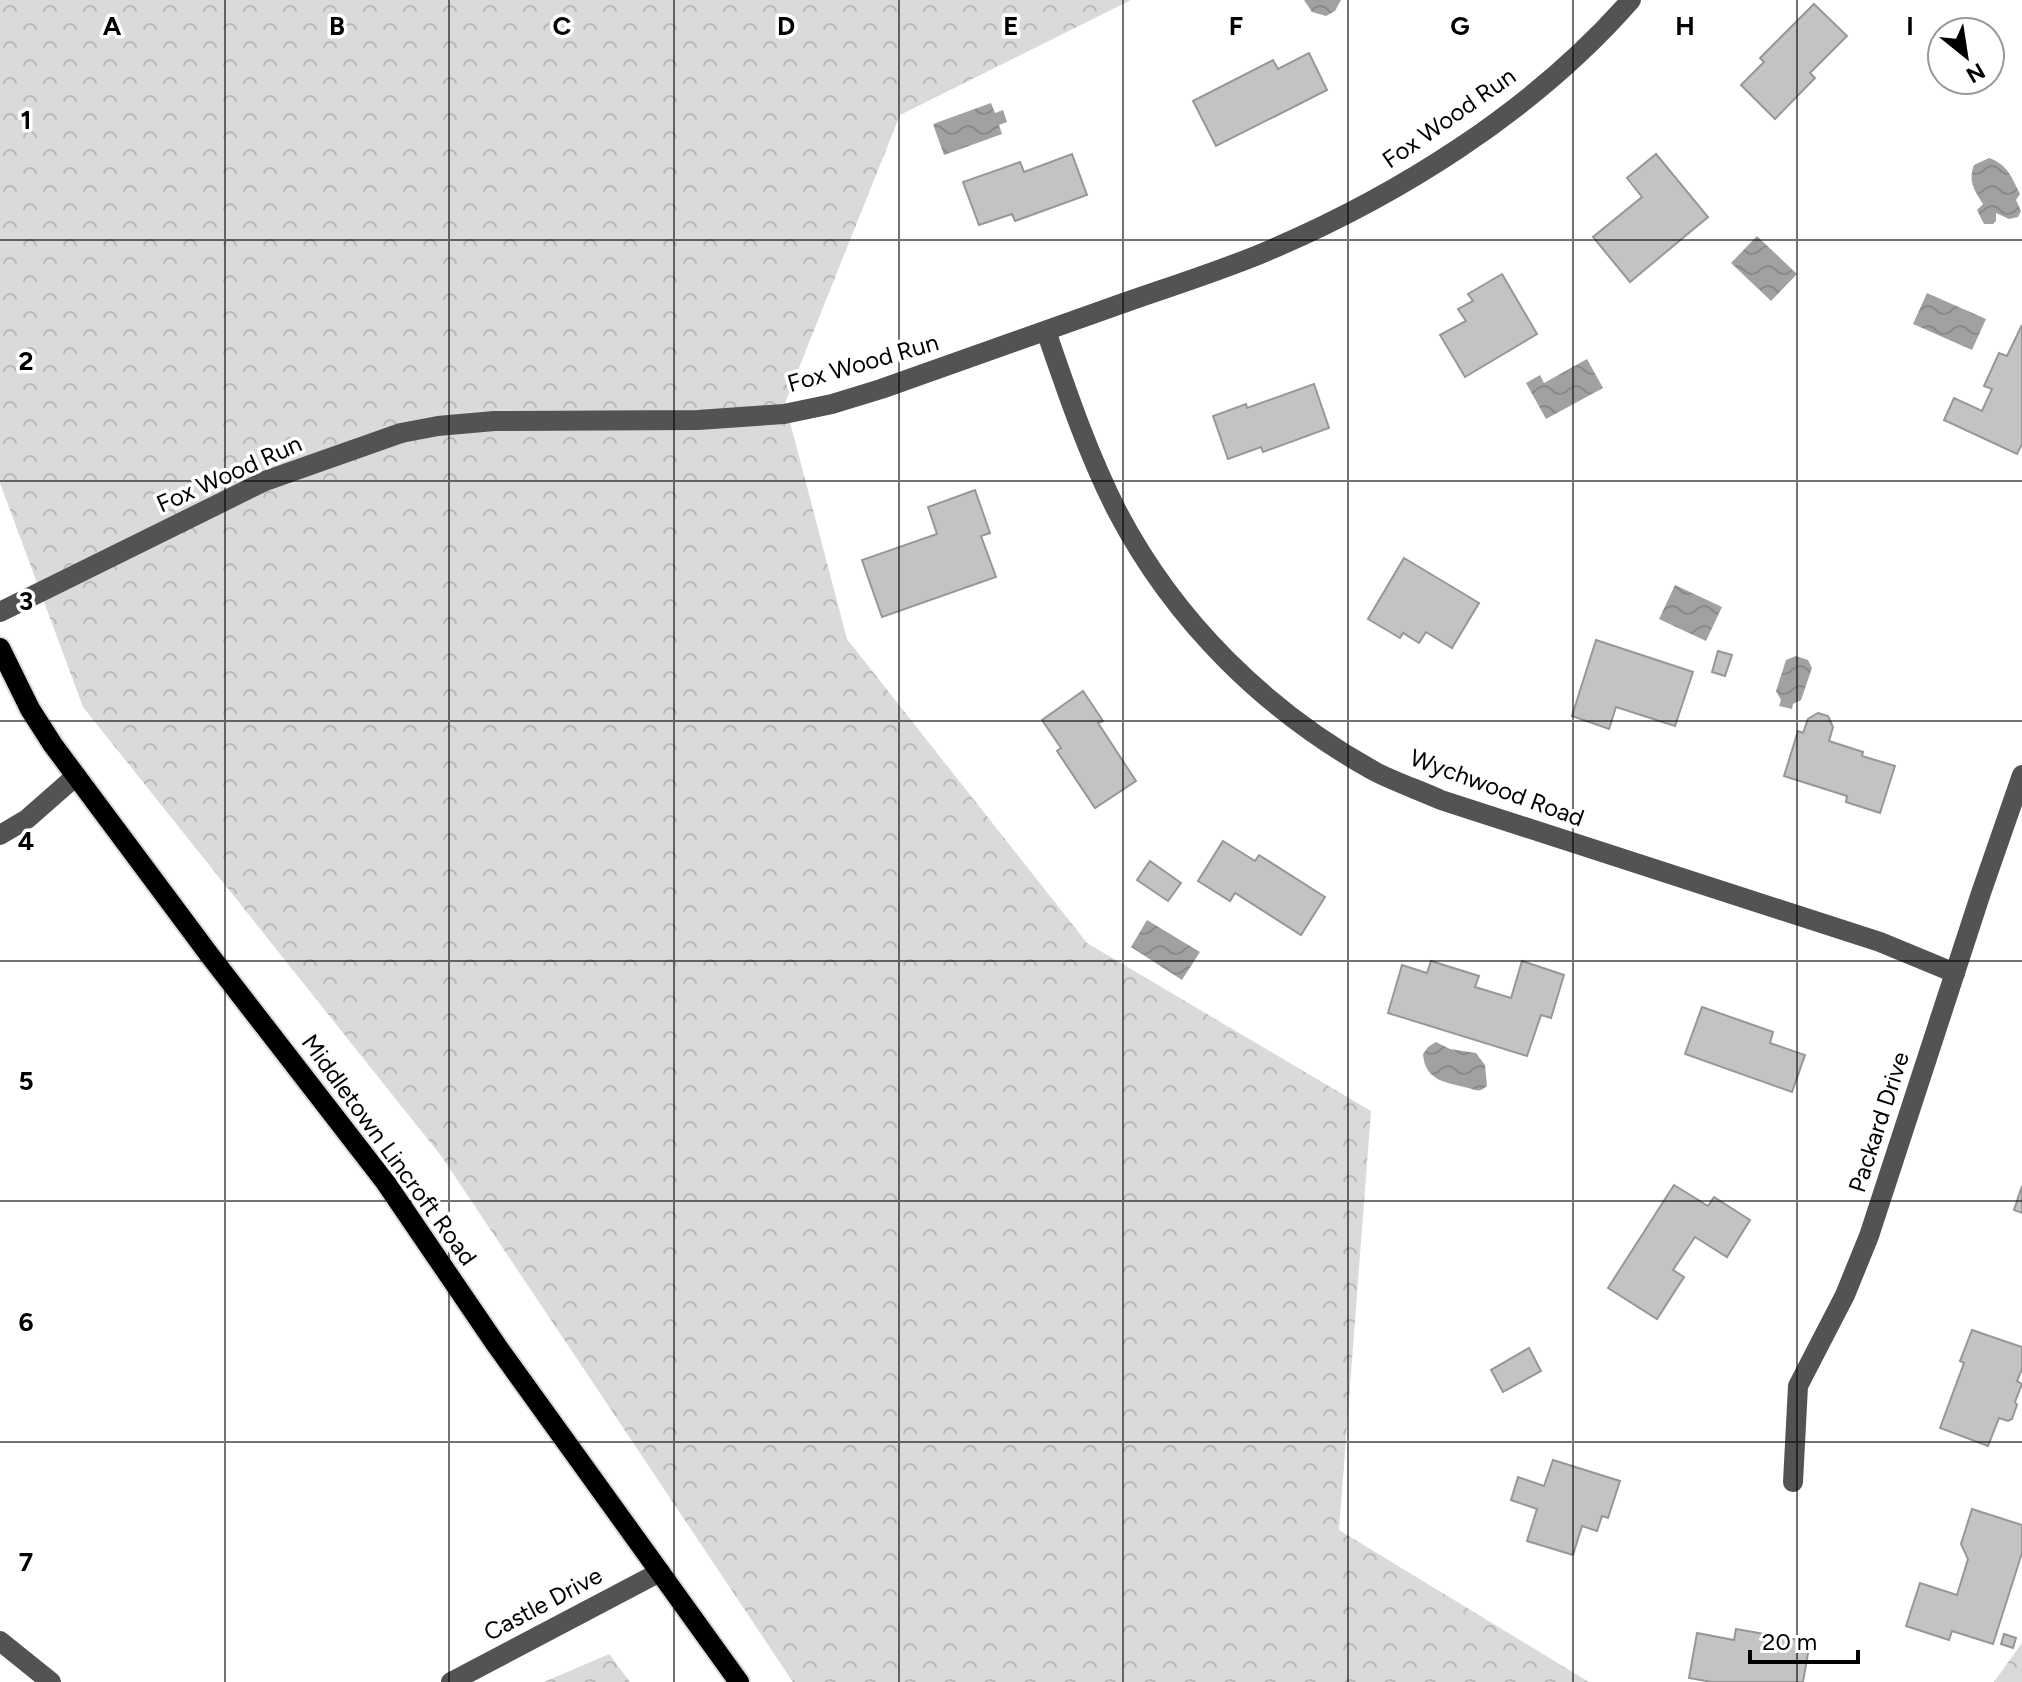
<svg xmlns="http://www.w3.org/2000/svg" width="2022" height="1682" viewBox="0 0 2022 1682" font-family="Figtree,sans-serif">
	<style>
		.forest { fill: url(#forest-crowns) }
		.water { fill: url(#water-waves) }
		.building { fill: #c3c3c3; stroke: #979797; stroke-width: 2 }
		.lines { fill: none; stroke-linecap: round; stroke-linejoin: round }
		.major-casing { stroke: #dbdbdb; stroke-width: 24 }
		.minor { stroke: #535353; stroke-width: 20 }
		.major { stroke: #000; stroke-width: 20 }
		.grid { fill: none; stroke: #000; stroke-width: 2; stroke-opacity: 0.55 }
		.labels { text-anchor: middle; stroke-width: 7; stroke-linejoin: round; paint-order: stroke }
		.street-label { font-size: 24px; fill: #000; stroke: #fff }
		.grid-label { font-size: 26px; text-anchor: middle; font-weight: bold; fill: #000; stroke: #fff; stroke-width: 7; stroke-linejoin: round; paint-order: stroke }
	</style>
	<defs>
		<pattern id="forest-crowns" width="20" height="18" patternUnits="userSpaceOnUse" patternTransform="scale(2)"><rect width="20" height="18" fill="#dadada"/><path d="M2 6a3 3 0 1 1 6 0M12 15a3 3 0 1 1 6 0" fill="none" stroke="#b9b9b9"/></pattern>
		<pattern id="water-waves" width="16" height="10" patternUnits="userSpaceOnUse" patternTransform="scale(2)"><rect width="16" height="10" fill="#a1a1a1"/><path d="M0 5q4-4 8 0t8 0" fill="none" stroke="#898989"/></pattern>
	</defs>
	<rect width="100%" height="100%" fill="#fff"/>
	<g class="forest">
		<polygon points="0,0 1131,0 900,115 785,403 847,639 1087,943 1371,1111 1339,1530 1589,1682 793,1682 442,1157 83,707 0,483"/>
		<polygon points="2022,1643 2022,1682 1994,1682"/>
		<polygon points="609,1654 630,1682 544,1682"/>
	</g>
	<g class="water">
		<polygon points="1304,0 1341,0 1335,11 1326,16 1312,12"/>
		<polygon points="991,103 995,113 1003,110 1007,122 999,125 1002,134 944,155 933,124"/>
		<path d="M1989,158c19,7 22,18 31,36l-4,6 5,11 -3,6 -9,2 -13,-6v8l-3,3h-9l-7,-14 6,-6c-9,-14 -15,-23 -9,-39z"/>
		<polygon points="1757,236 1797,274 1771,301 1731,263"/>
		<polygon points="1927,293 1986,319 1972,350 1913,324"/>
		<polygon points="1587,359 1603,388 1546,419 1526,383 1540,375 1544,383"/>
		<polygon points="1675,585 1722,607 1706,641 1659,619"/>
		<polygon points="1796,656 1808,660 1812,668 1801,700 1793,704 1792,709 1779,706 1781,700 1776,691 1786,660"/>
		<polygon points="1147,920 1200,952 1182,980 1131,947"/>
		<path d="M1436,1042l14,7 26,4 9,12 2,21c-9,8 -12,3 -23,1 -20,-5 -39,-7 -41,-33l5,-7z"/>
	</g>
	<g class="building">
		<polygon points="1814,4 1847,36 1810,73 1815,78 1775,119 1741,85 1764,62 1760,58"/>
		<polygon points="1309,53 1327,90 1216,146 1193,101 1273,60 1278,69"/>
		<polygon points="1072,154 1087,195 1015,221 1012,214 979,225 963,182 1020,162 1024,172"/>
		<polygon points="1656,154 1708,217 1630,282 1593,237 1642,197 1627,178"/>
		<polygon points="1502,274 1537,334 1465,377 1440,335 1466,321 1458,309 1473,301 1468,294"/>
		<polygon points="2022,325 2022,444 2017,454 1944,420 1954,398 1982,411 1992,389 1984,386 1999,353 2007,356"/>
		<polygon points="1314,384 1329,428 1263,452 1261,447 1228,459 1213,416 1246,404 1247,408"/>
		<polygon points="975,490 990,533 981,536 996,577 882,617 862,560 937,534 928,507"/>
		<polygon points="1404,558 1479,603 1452,648 1426,632 1419,643 1403,633 1400,638 1368,619"/>
		<polygon points="1596,640 1693,672 1675,726 1616,707 1609,729 1572,716"/>
		<polygon points="1718,651 1732,655 1725,676 1712,672"/>
		<polygon points="1083,691 1103,721 1098,723 1136,781 1095,808 1057,751 1061,748 1042,720"/>
		<polygon points="1818,713 1828,716 1833,727 1829,741 1863,752 1862,756 1895,766 1880,813 1846,802 1847,796 1784,776 1798,731 1803,733 1808,719"/>
		<polygon points="1223,841 1255,861 1259,855 1325,897 1301,935 1235,893 1230,901 1198,881"/>
		<polygon points="1150,861 1181,883 1168,901 1137,880"/>
		<polygon points="1431,961 1479,976 1475,987 1511,998 1522,961 1564,975 1551,1018 1541,1015 1527,1056 1388,1013 1402,965 1427,973"/>
		<polygon points="1702,1007 1773,1032 1770,1043 1805,1055 1792,1092 1685,1054"/>
		<polygon points="1674,1185 1708,1206 1714,1197 1750,1220 1727,1257 1695,1237 1673,1270 1684,1277 1657,1319 1608,1288"/>
		<polygon points="2022,1186 2022,1213 2014,1210"/>
		<polygon points="1972,1330 2022,1347 2022,1369 2017,1381 2022,1384 2015,1402 2017,1405 2012,1419 2008,1421 1999,1418 1988,1446 1940,1428 1964,1363 1960,1361"/>
		<polygon points="1529,1348 1541,1371 1503,1392 1491,1370"/>
		<polygon points="1553,1460 1620,1481 1608,1518 1602,1516 1597,1531 1582,1526 1573,1555 1527,1541 1537,1509 1511,1500 1518,1477 1544,1486"/>
		<polygon points="1972,1509 2022,1525 2022,1553 1993,1644 1952,1631 1949,1640 1906,1626 1920,1583 1957,1595 1968,1559 1961,1544"/>
		<polygon points="1736,1629 1810,1642 1803,1682 1712,1682 1689,1678 1697,1633 1734,1640"/>
		<polygon points="2004,1634 2016,1638 2013,1648 2001,1644"/>
	</g>
	<g class="lines">
		<defs>
			<polyline id="major" points="0,648 30,709 53,745 211,957 386,1183 497,1346 739,1682"/>
		</defs>
		<use href="#major" class="major-casing"/>
		<g class="minor">
			<path d="M1046,331c21,61 42,123 71,180 58,111 149,200 257,260 21,11 45,19 67,29l439,142 75,31"/>
			<path d="M0,612l265,-131 136,-48 37,-7 56,-5 204,-1 86,-6 48,-10 49,-15c78,-27 156,-55 234,-83 48,-17 96,-32 143,-51 137,-57 275,-143 373,-255"/>
			<polyline points="0,835 27,819 76,776"/>
			<polyline points="1793,1482 1798,1386 1845,1295 1869,1236 1981,893 2022,775"/>
			<polyline points="0,1641 51,1682"/>
			<polyline points="451,1682 660,1572"/>
		</g>
		<use href="#major" class="major"/>
	</g>
	<path class="grid" d="M225,0v1682M449,0v1682M674,0v1682M899,0v1682M1123,0v1682M1348,0v1682M1573,0v1682M1797,0v1682M0,240h2022M0,481h2022M0,721h2022M0,961h2022M0,1201h2022M0,1442h2022"/>
	<g class="labels">
		<g class="street-label">
			<text transform="translate(1449 118) rotate(-35)" y="8">Fox Wood Run</text>
			<text transform="translate(863 363) rotate(-16)" y="8">Fox Wood Run</text>
			<text transform="translate(229 474) rotate(-24)" y="8">Fox Wood Run</text>
			<text transform="translate(1497 788) rotate(20)" y="8">Wychwood Road</text>
			<text transform="translate(1879 1122) rotate(-72)" y="8">Packard Drive</text>
			<text transform="translate(389 1150) rotate(54)" y="8">Middletown Lincroft Road</text>
			<text transform="translate(543 1604) rotate(-28)" y="8">Castle Drive</text>
		</g>
	</g>
	<g class="grid-label">
		<text x="112" y="35">A</text>
		<text x="337" y="35">B</text>
		<text x="562" y="35">C</text>
		<text x="786" y="35">D</text>
		<text x="1011" y="35">E</text>
		<text x="1236" y="35">F</text>
		<text x="1460" y="35">G</text>
		<text x="1685" y="35">H</text>
		<text x="1910" y="35">I</text>
		<text x="26" y="129">1</text>
		<text x="26" y="370">2</text>
		<text x="26" y="610">3</text>
		<text x="26" y="850">4</text>
		<text x="26" y="1090">5</text>
		<text x="26" y="1331">6</text>
		<text x="26" y="1571">7</text>
	</g>
	<g transform="translate(1966 56) rotate(150)"><circle r="38" fill="#ffffff" stroke="#999999" stroke-width="2"/>
	<path d="M0-6L14 30L0 20L-14 30Z" fill="#000000"/>
	<text y="-12" font-size="22" font-weight="bold" text-anchor="middle" fill="#000000">N</text>
	</g>
	<path d="M1750 1650v12h108v-12" fill="none" stroke="#000000" stroke-width="4"/>
	<text x="1762" y="1650" font-size="24" fill="#000000" stroke="#ffffff" stroke-width="6" paint-order="stroke">20 m</text>
</svg>
